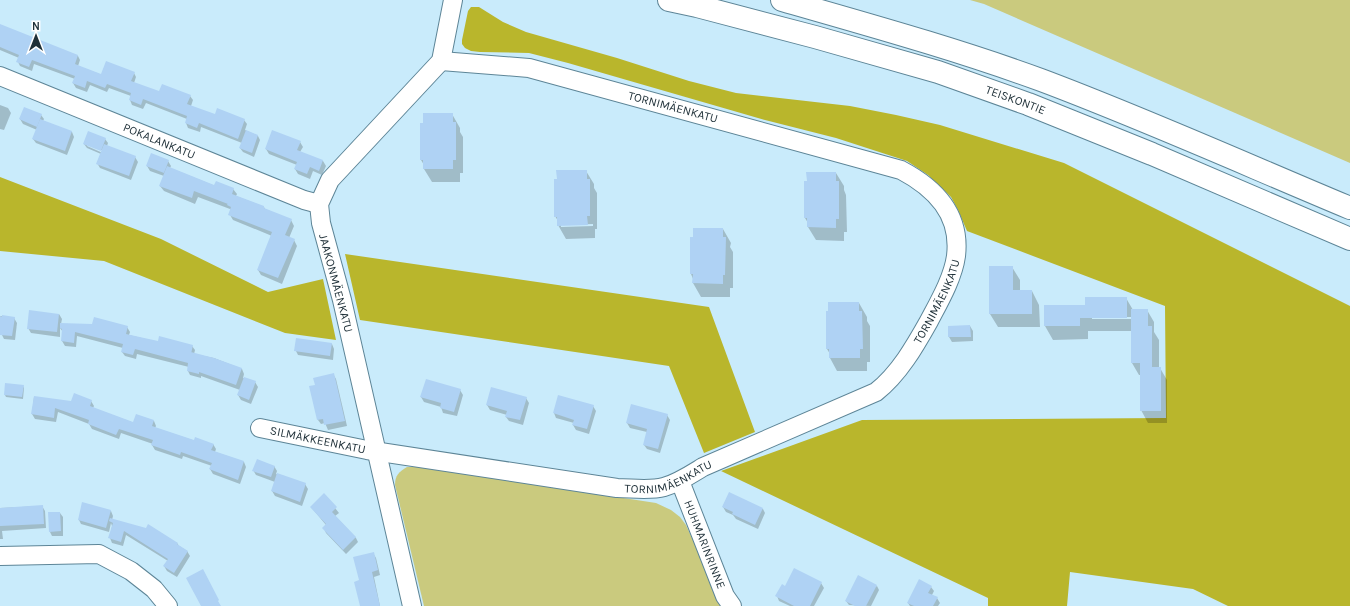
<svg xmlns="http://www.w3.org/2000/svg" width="1350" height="606" viewBox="0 0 1350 606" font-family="Karla,sans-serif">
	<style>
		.green { fill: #caca7e }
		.forest { fill: #b9b62c }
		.shadow { fill: #0003; fill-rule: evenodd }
		.building { fill: #afd2f4 }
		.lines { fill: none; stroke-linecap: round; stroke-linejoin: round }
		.minor-casing { stroke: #5d8597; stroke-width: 20 }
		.trunk-casing { stroke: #5d8597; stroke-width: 24 }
		.minor { stroke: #fff; stroke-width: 18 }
		.trunk { stroke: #fff; stroke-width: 22 }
		.labels { text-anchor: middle; stroke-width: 4; stroke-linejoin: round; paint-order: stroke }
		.street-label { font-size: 12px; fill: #1f3038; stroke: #fff }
	</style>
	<rect width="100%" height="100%" fill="#c9ebfb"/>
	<g class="green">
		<polygon points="970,0 1350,0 1350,163 984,4"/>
		<path d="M407,467h15l234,36 15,7 9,7 6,8 37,81h-299l-29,-121c0,-10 4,-13 12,-18z"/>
	</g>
	<g class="forest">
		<polygon points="471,7 479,7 503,22 526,32 617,58 689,81 736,93 850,106 896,115 940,125 1064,163 1350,306 1350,606 1228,606 1193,589 1070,572 1067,606 988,606 988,598 721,471 862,420 1166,418 1165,306 967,231 958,210 951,197 928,175 907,161 836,138 765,120 568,63 529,53 480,52 471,51 465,48 462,44 462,40 468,11"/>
		<polygon points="0,177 161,239 268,292 323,279 336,340 285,333 104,261 0,251"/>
		<polygon points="345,254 709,307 755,432 704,453 669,366 360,320"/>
	</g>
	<g class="shadow">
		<polygon points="0,26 78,56 80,60 78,66 102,75 134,73 136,77 134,83 160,93 190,96 193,100 191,106 215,116 244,120 247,124 245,130 258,136 260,140 254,157 243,152 240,148 242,143 201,127 200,132 188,128 186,123 187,119 146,103 143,109 132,105 130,100 131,96 109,88 107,92 90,85 87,92 76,88 73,83 75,79 34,64 32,71 20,66 18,62 19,58 0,50"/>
		<polygon points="0,105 8,108 11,113 4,130 0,129"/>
		<polygon points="452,114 460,128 460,132 463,137 463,173 460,173 460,182 432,182 424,169 424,165 421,160"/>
		<polygon points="41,115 44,119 43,121 72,132 74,137 67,155 36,143 33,139 37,130 23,124 20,119"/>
		<path d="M105,139l3,4 -1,3 28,11 3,5 -7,18 -31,-12 -3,-5 4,-9 -14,-6 -3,-4zM87,144l19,8 -1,2 -18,-8z"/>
		<polygon points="300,142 303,147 300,152 323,161 326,166 322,175 313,171 310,179 298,174 295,169 297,165 269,154 266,149"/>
		<polygon points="168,161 171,166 170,168 215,186 233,189 237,194 236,196 264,207 265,209 291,220 294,226 289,238 294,240 297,246 282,284 261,275 258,270 272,236 233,220 230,215 231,210 230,209 198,197 195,204 164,191 160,186 164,176 150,171 147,166"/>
		<path d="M586,171l8,13v4l3,5v36h-2v9l-29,1 -8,-14v-4l-3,-5 3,-36zM593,224v2l-32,1v-2z"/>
		<polygon points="836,173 844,186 844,190 846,195 847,232 844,232 844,241 816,240 808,227 808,223 805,218"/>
		<polygon points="723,229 731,243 730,247 733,252 733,288 730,288 730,297 701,297 693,283 693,279 691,274 691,238"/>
		<polygon points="1012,267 1020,280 1020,291 1032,291 1039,305 1040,327 998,327 990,314"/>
		<path d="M1126,298l7,12h14l7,12v10l5,8v28h1l7,12v43h-19l-7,-13v-35h-2l-7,-12v-32h-44v8l-35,1 -8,-14v-20h41zM1092,317h40v2h-40z"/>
		<polygon points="859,303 867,317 867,321 870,326 870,362 867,362 867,371 837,371 830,358 830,354 827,349 827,312"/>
		<polygon points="59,314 62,319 61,324 127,327 130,332 129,335 158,342 192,346 195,350 194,354 214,358 242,369 244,374 243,378 255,382 258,387 251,404 241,400 238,395 240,390 201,376 201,378 190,375 188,371 189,367 137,354 136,359 125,356 122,352 123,348 77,336 76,347 65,346 62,341 63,332 60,328 60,337 31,333 28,328"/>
		<polygon points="0,316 14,318 17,323 15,340 4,339 0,331"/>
		<polygon points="970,326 973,331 973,341 952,342 949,337 949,327"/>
		<polygon points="332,344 334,349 333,360 298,355 296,351"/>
		<polygon points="333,374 336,379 347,426 328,430 325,423 321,424 318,420 316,386"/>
		<polygon points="5,384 23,386 24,388 23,399 6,397 5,395"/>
		<polygon points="492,388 526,398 529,403 523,425 509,421 506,417 507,415 490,410 487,405"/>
		<polygon points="460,390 463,395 457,416 443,413 441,407 424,402 421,397"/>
		<polygon points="559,396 593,406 596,411 589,434 576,430 573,425 574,423 556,418 554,413"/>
		<polygon points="34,397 71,402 91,401 94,406 93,408 134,423 154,421 156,426 155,428 195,441 213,444 216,449 215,452 244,462 246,467 240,484 213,474 210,469 212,466 183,456 182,459 155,450 152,445 153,444 121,433 119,439 92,429 89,424 58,412 56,422 35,419 32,414"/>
		<polygon points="667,415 670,420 660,453 647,449 644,445 647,432 630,428 627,423"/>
		<polygon points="274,466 277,471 276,474 305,484 308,489 302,506 275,496 272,491 275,482 256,475 253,470"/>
		<polygon points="324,494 339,513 335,516 356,538 358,542 346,554 326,533 324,528 326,525 311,507"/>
		<polygon points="42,506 45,511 46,528 2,531 3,539 0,539 0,508"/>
		<polygon points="723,507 763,509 765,513 758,529 736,519 733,515 726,512"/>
		<polygon points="111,511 113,516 112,520 177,543 179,546 187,551 190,556 177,577 167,571 164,566 168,561 126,535 123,546 112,543 110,538 112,526 111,523 109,532 81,524 79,520"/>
		<polygon points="60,513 63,517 63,536 52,536 50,532"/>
		<polygon points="373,553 376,558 380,575 374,577 380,606 361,606 360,581"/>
		<polygon points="821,583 824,588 814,606 790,606 779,601 777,596"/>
		<polygon points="877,586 879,590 871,606 849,605 846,601"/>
		<polygon points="931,587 934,591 932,595 937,598 940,603 938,606 910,606 908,603"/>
	</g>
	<g class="building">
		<polygon points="0,24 78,55 75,64 101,74 106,61 135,72 131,81 159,91 162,84 191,95 187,104 215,114 217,108 245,119 238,139 199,123 197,128 185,123 187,116 143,99 141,105 129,100 131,93 107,84 105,88 87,81 85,88 72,83 75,76 32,60 29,67 16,62 19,55 0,47"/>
		<polygon points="24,107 42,114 37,127 19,119"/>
		<polygon points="423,113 453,113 453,122 456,122 456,160 453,160 453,169 423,169 423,160 420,160 420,123 423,123"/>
		<polygon points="40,119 72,131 65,151 32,139"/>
		<polygon points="246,130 258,135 252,153 239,148"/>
		<polygon points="272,130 301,141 297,150 323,160 319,171 310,167 307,174 294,169 297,162 265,149"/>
		<polygon points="88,131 106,138 101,151 83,144"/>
		<polygon points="104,144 136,156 129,176 96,164"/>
		<polygon points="151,153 169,160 164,173 146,166"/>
		<polygon points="167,166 214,185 216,181 234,188 232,194 264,206 264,208 292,219 285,235 295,239 278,278 257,270 272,232 228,215 231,207 227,205 229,201 228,204 194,191 192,198 159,186"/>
		<polygon points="556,170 587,170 587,179 590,179 590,216 587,216 588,225 557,226 557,217 554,217 554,179 557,179"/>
		<polygon points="806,172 836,172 836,181 839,181 839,219 836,219 836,228 807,227 807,218 804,218 804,181 807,181"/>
		<polygon points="693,228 723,228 723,237 726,237 725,275 723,275 723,284 692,283 693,274 690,274 690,237 693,237"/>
		<polygon points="989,266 1013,266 1013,290 1032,290 1032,314 989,314"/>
		<polygon points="1085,297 1127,297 1127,318 1080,318 1080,326 1044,326 1044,305 1085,305"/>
		<polygon points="828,302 859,302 859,311 862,311 863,349 860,349 860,358 829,358 829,349 826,349 826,311 828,311"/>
		<polygon points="1131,309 1148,309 1148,326 1152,326 1152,367 1161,367 1161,411 1140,411 1140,363 1131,363"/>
		<polygon points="29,310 59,314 57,332 27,329"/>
		<polygon points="2,315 15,317 12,336 0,335 0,316 2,317"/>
		<polygon points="94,317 128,326 126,334 158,341 159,336 193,345 191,354 191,352 214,358 242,368 236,385 199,372 199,374 187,371 188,363 135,349 133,355 121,352 123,344 75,332 74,343 61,341 62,329 60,328 60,323 92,324"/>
		<polygon points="970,325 971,337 948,337 948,326"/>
		<polygon points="296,338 332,343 330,356 294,351"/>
		<polygon points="334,373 345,421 324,425 323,419 317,420 309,386 315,385 313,378"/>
		<polygon points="244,377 256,381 249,400 237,395"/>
		<polygon points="426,379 461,389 454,412 440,408 441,403 420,397"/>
		<polygon points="5,383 24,385 22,397 4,395"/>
		<polygon points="491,387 527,397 520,420 505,417 507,411 486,405"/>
		<polygon points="74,393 92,400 90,406 133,422 136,414 154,420 152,426 194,440 195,437 214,444 211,450 244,461 238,480 209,469 212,463 181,452 180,455 151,445 153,440 119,429 116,435 88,424 89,420 55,408 54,418 31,414 34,396 71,401"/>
		<polygon points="558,395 594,405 587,429 572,425 574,420 553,413"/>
		<polygon points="631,404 668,414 658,449 643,445 647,429 626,423"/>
		<polygon points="257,459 275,466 271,477 252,471"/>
		<polygon points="277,473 306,483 300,502 271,491"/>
		<polygon points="729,492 763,508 755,525 732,514 733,512 722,507"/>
		<polygon points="324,493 337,507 332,512 356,537 343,550 322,528 326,524 310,507"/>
		<polygon points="82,502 111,510 106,528 78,520"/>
		<polygon points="43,505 44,524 0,526 0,508"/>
		<polygon points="48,512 60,512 61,531 49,532"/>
		<polygon points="110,518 146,528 148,524 178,543 177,544 188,551 174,573 163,566 168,559 124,531 121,542 108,538 113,523 109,521"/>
		<polygon points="374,552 378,570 372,572 380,606 360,606 354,582 359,580 353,557"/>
		<polygon points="794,568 822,582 810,606 794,606 775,596 782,584 785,586"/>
		<polygon points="203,569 219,600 218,601 221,606 201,606 186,578"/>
		<polygon points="858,575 877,585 866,606 855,606 845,601"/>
		<polygon points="919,579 932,586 928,593 938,597 933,606 914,606 907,603"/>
	</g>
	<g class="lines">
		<defs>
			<g id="minor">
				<path id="s1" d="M0,76l304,124 15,4"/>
				<path id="s2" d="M260,428l107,22 250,38c15,0 32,3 47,-1 14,-4 26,-12 39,-20l173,-75c23,-18 39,-46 53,-71 10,-19 24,-43 27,-65 5,-42 -21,-68 -55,-86l-372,-102 -88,-7"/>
				<path id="s3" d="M680,481l45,115 7,10"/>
				<polyline points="0,556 99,554 131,571 154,589 168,606"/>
				<polyline points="412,606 342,300 321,223 319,204 330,180 441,61 453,0"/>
			</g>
			<g id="trunk">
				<path id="s4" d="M669,0l28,6 118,31 123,35 90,32 124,50 198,85"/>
				<path d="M782,0c87,25 174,49 259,80 104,39 206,85 309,128"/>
			</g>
		</defs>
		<use href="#minor" class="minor-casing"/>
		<use href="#trunk" class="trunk-casing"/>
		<use href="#minor" class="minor"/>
		<use href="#trunk" class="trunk"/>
	</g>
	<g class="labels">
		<g class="street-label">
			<text dy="4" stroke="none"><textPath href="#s4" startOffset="361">TEISKONTIE</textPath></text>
			<text transform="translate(673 107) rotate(15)" y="4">TORNIMÄENKATU</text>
			<text dy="4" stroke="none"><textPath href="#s1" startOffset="172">POKALANKATU</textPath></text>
			<text transform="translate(336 283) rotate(75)" y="4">JAAKONMÄENKATU</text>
			<text dy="4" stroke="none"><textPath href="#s2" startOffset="752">TORNIMÄENKATU</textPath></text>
			<text dy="4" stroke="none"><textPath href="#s2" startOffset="59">SILMÄKKEENKATU</textPath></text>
			<text dy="4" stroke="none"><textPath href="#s2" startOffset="416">TORNIMÄENKATU</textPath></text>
			<text dy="4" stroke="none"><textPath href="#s3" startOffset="68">HUHMARINRINNE</textPath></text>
		</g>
	</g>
	<g transform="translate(36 36)" stroke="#ffffff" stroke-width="3" paint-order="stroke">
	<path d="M0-3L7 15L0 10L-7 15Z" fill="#1f3038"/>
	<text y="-6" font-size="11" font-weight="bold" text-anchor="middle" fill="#1f3038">N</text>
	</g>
</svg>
